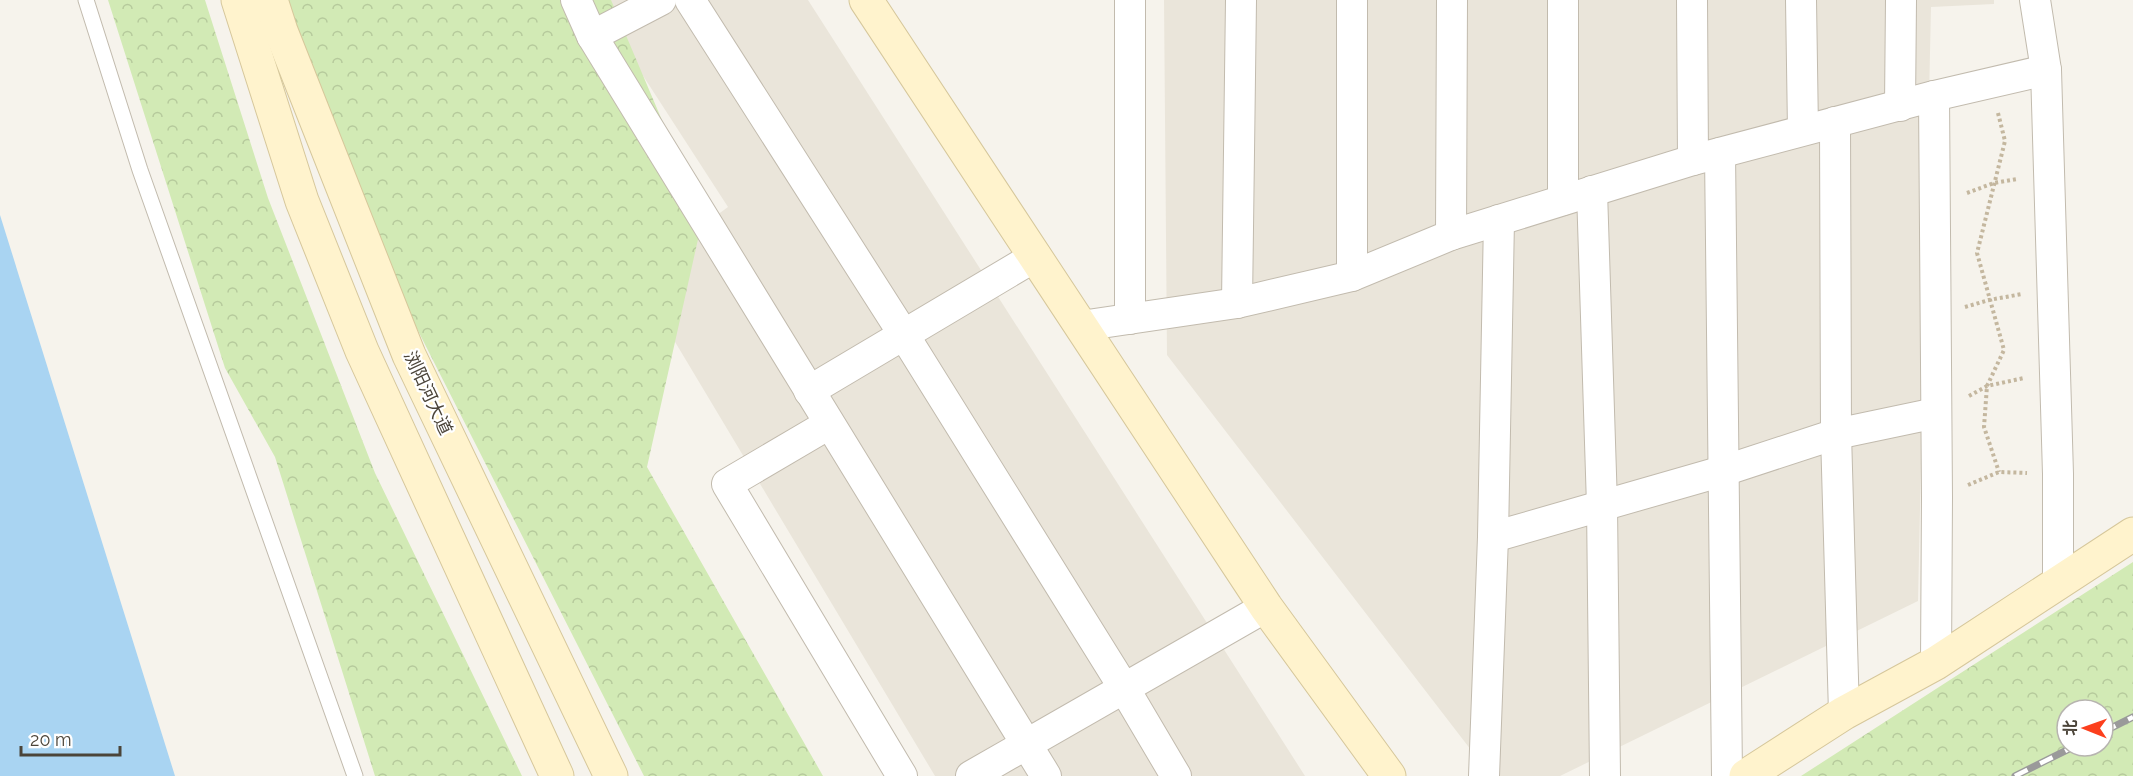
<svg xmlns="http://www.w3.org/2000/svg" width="2133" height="776" viewBox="0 0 2133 776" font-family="Raleway,'Noto Sans SC',sans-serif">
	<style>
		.residential { fill: #eae5da }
		.forest { fill: url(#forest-crowns); fill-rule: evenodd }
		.water { fill: #a9d4f2 }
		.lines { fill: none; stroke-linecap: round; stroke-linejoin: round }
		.lane-casing { stroke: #c2bbae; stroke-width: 17 }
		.street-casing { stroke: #c2bbae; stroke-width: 32 }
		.secondary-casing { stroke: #d6c79b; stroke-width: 35 }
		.path { stroke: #c4b79f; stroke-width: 4; stroke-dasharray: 3 3; stroke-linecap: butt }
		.lane { stroke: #fff; stroke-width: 15 }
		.street { stroke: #fff; stroke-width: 30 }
		.secondary { stroke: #fff3cd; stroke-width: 33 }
		.rail-casing { stroke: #9a9a9a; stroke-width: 7 }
		.rail { stroke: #fff; stroke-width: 4.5; stroke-dasharray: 14; stroke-linecap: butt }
		.labels { text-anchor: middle; stroke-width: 4.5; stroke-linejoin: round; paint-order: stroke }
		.street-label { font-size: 18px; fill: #4b4439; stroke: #fff }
	</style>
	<defs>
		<pattern id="forest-crowns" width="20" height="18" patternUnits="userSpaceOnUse" patternTransform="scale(1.5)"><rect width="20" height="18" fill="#d2eab5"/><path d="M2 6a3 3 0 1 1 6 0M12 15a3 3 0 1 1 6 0" fill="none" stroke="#b6ca9c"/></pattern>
	</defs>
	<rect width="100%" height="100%" fill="#f6f3ec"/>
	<g class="residential">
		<polygon points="594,0 808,0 1305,776 935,776 635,275 728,207"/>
		<polygon points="1164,0 1994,0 1994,4 1931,7 1918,601 1560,776 1491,776 1167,355"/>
	</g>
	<g class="forest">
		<polygon points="108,0 205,0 268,198 375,473 522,776 375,776 275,457 225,368"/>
		<polygon points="287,0 611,0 703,217 647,467 823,776 644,776 339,175"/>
		<path d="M2133,562v214h-332zM2067,710h36v36h-36z"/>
	</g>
	<polygon class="water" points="0,215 175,776 0,776"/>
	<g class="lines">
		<defs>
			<polyline id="lane" points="86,0 140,170 355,776"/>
			<g id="street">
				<polyline points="576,0 592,36 1046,776"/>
				<polyline points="690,0 904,335 1124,688 1176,776"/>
				<polyline points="1130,0 1130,319"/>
				<polyline points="1352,0 1352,276"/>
				<polyline points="1563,0 1563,200"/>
				<polyline points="1692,0 1693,160"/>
				<polyline points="1801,0 1803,130"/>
				<polyline points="2035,0 2046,70 2058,474 2058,582"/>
				<polyline points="592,36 661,0"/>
				<polyline points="1934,96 1937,497 1936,663"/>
				<polyline points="1900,106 1901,0"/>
				<polyline points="1835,122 1836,434 1844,713"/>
				<polyline points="1720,153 1727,776"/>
				<polyline points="1592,191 1602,505 1605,776"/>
				<polyline points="1451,235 1452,0"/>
				<polyline points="1237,303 1241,0"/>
				<polyline points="1081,326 1237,303 1352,276 1451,235 1693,160 1934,96 2046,70"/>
				<polyline points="809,391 1036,256"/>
				<polyline points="829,424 727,484 902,776"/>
				<polyline points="1493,537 1723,471 1836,434 1936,413"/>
				<polyline points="971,776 1266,607"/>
				<polyline points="1484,776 1493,537 1499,220"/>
			</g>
			<g id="secondary">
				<polyline points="238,0 302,201 362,351 557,776"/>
				<polyline points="271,0 281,31 409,355 611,776"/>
				<polyline points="866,0 1266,607 1389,776"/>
				<polyline points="1746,776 1844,713 1936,663 2133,534"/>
			</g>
		</defs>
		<use href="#lane" class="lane-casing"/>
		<use href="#street" class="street-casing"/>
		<use href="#secondary" class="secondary-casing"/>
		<g class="path">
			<polyline points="1998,113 2005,141 1977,253 2004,350 1987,386 1984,427 1999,472"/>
			<polyline points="1967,193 1994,183 2017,179"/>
			<polyline points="1965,307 1989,300 2022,294"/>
			<polyline points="1969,396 1987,386 2024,378"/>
			<polyline points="1968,485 1999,472 2027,473"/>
		</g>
		<use href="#lane" class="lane"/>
		<use href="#street" class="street"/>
		<use href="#secondary" class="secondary"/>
		<defs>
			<g id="rail">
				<polyline points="2103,732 2133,717"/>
				<polyline points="2015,776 2075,746"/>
			</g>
		</defs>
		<use href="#rail" class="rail-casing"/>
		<use href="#rail" class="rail"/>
	</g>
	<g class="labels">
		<g class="street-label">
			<text transform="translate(428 393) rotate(65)" y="6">浏阳河大道</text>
		</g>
	</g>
	<g transform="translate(2085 728) rotate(271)"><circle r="28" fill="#ffffff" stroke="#b7b4b0" stroke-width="1.5"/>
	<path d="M0-4.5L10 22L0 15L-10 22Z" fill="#fc3f1d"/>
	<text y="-9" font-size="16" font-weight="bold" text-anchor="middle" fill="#4b4439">北</text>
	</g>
	<path d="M21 746v9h99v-9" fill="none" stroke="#4b4439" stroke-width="3"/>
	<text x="30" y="746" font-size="18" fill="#4b4439" stroke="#ffffff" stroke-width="4.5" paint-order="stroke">20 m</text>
</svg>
